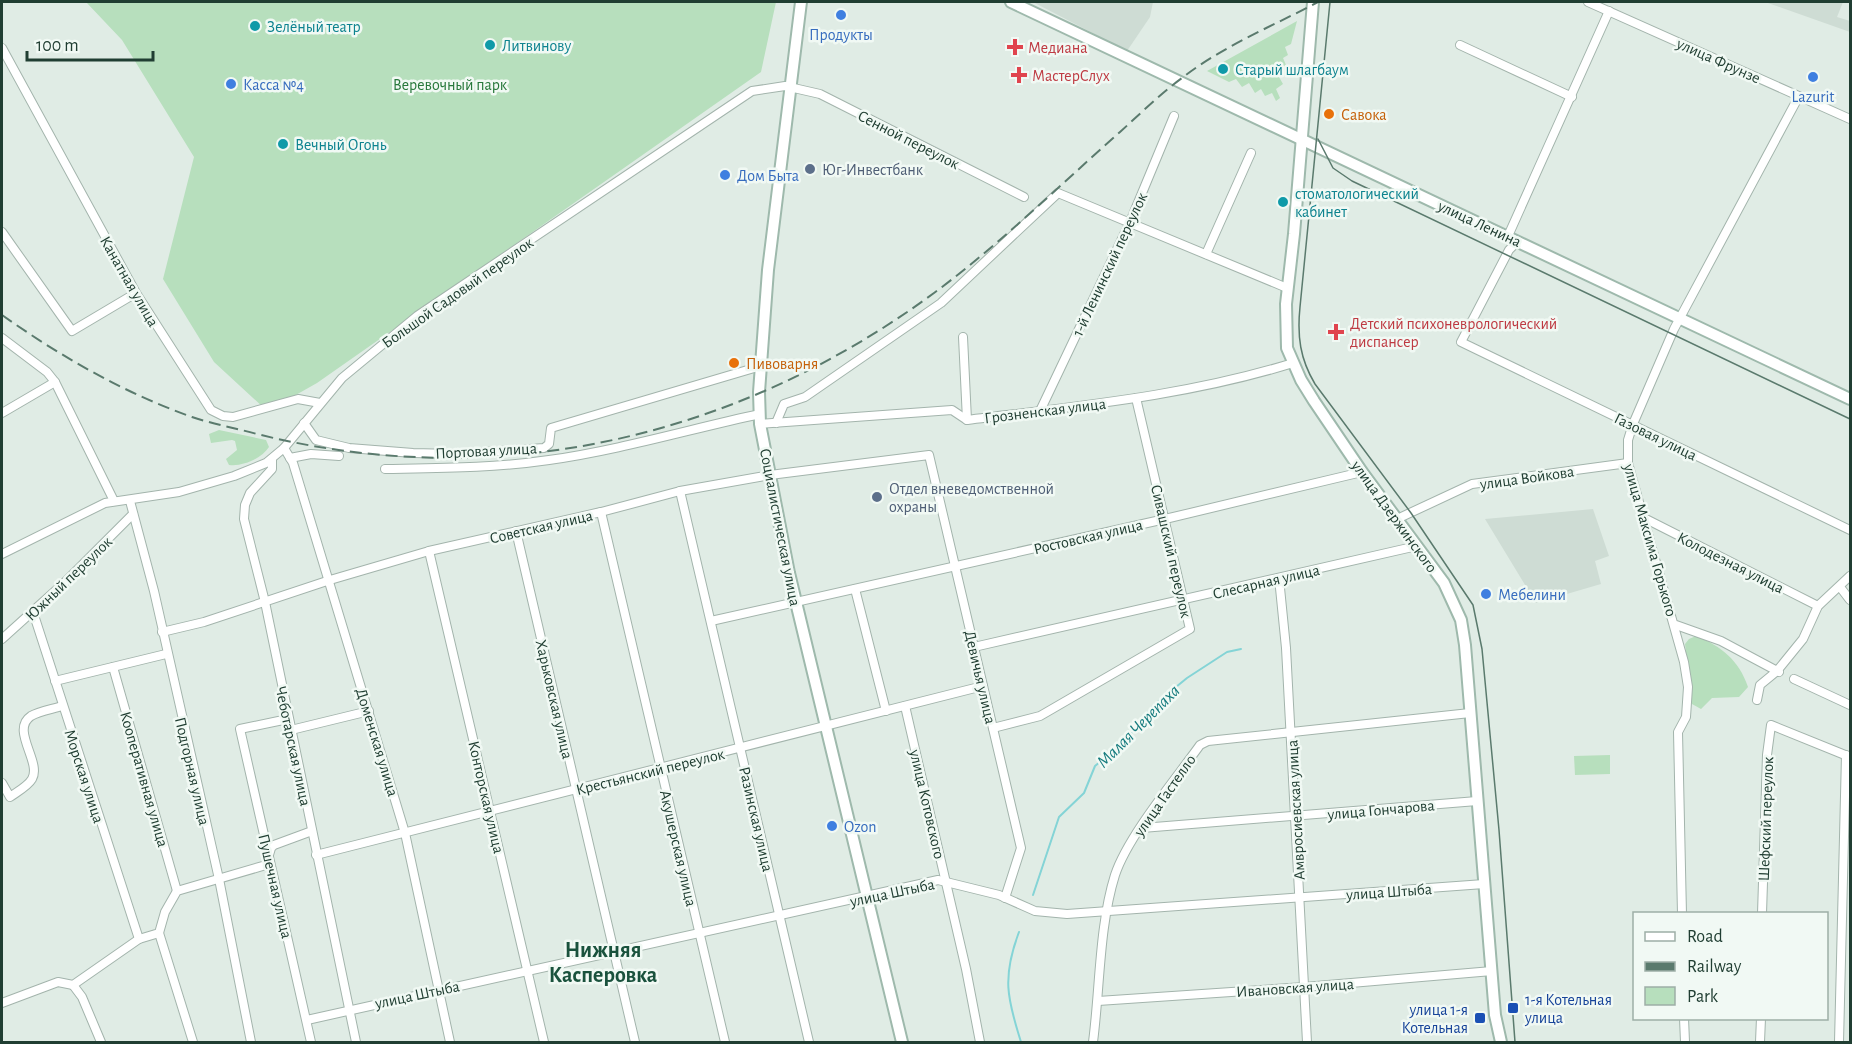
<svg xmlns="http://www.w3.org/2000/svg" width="1852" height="1044" viewBox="0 0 1852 1044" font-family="'Alegreya Sans',sans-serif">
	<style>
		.built { fill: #cedcd4 }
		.green { fill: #b7dfbd }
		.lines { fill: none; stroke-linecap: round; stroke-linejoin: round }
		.stream { stroke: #84d4d6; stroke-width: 2 }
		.street-casing { stroke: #a3b4ac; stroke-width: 10 }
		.secondary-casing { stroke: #9eb9ac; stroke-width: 14 }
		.street { stroke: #fff; stroke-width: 8 }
		.secondary { stroke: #fff; stroke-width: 10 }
		.tram { stroke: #5a7a6d; stroke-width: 1.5 }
		.rail { stroke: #5a7a6d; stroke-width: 2; stroke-dasharray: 12 6; stroke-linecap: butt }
		.shop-dot { fill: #3f7fe0; stroke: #f1f9f4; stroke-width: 2 }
		.culture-dot { fill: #0f9aa8; stroke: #f1f9f4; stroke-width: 2 }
		.health-dot { fill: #e0444e; stroke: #f1f9f4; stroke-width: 2 }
		.food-dot { fill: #e8710a; stroke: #f1f9f4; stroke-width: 2 }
		.service-dot { fill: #5c6f8a; stroke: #f1f9f4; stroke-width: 2 }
		.transit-dot { fill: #1a4fb4; stroke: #f1f9f4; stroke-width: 2 }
		.labels { text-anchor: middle; stroke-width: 5; stroke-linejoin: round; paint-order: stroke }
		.culture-label { font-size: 16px; fill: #0d838f; stroke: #f1f9f4; text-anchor: start }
		.shop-label { font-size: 16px; fill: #366cbe; stroke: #f1f9f4; text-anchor: start }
		.health-label { font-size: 16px; fill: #be3a42; stroke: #f1f9f4; text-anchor: start }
		.street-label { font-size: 16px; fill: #203e32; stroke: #f1f9f4 }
		.park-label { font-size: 16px; fill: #27783b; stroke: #f1f9f4 }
		.food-label { font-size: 16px; fill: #c56008; stroke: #f1f9f4; text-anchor: start }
		.service-label { font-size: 16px; fill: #4e5e75; stroke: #f1f9f4; text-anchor: start }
		.transit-label { font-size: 16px; fill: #164399; stroke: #f1f9f4; text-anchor: start }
		.water-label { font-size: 18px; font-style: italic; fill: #157b7e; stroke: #f1f9f4 }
		.district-label { font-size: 22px; font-weight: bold; fill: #1a523d; stroke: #f1f9f4 }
	</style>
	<rect width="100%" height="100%" fill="#e0ece5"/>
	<g class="built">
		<polygon points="1033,2 1153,2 1150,17 1127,51"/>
		<polygon points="1765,2 1843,2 1837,17 1850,21 1850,32"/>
		<polygon points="1593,509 1609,556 1595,561 1601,584 1536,603 1485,519"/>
	</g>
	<g class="green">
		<polygon points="86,2 776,2 761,72 317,383 294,396 264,408 214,362 163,279 194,157 122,40"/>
		<polygon points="1297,21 1291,44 1285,47 1288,55 1283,58 1286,65 1282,68 1284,74 1279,77 1283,84 1276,89 1280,98 1276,101 1272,93 1265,96 1261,89 1255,93 1249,83 1242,87 1236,79 1229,82 1207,71"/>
		<path d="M219,430l47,10 3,7c-7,11 -26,20 -40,18l-3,-6 11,-9 -2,-9 -3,-1 -21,3 -2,-9z"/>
		<path d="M1696,636c25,10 43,24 52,51l-9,10 -27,1 -11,11 -9,-5 -7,-60 4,-5z"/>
		<polygon points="1610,755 1610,774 1575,775 1574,756"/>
	</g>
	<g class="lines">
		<g class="stream">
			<polyline points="1033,895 1059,817 1084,793 1095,766 1124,742 1154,705 1187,678 1227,652 1241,649"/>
			<path d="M1019,932c-17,45 -12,66 2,110"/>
		</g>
		<defs>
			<g id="street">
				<polyline points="1588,2 1850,119"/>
				<polyline points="1460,45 1572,97"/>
				<polyline points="2,48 136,293 211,410 223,416 233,417 298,399 320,403"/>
				<polyline points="2,232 72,331 136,293"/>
				<polyline points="1508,236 1609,11"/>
				<polyline points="1518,241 1509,250 1461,342 1850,530"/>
				<polyline points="1206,254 1251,153"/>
				<polyline points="963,337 967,420"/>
				<polyline points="2,338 47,372 55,382 114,501"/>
				<polyline points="1040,411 1130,222 1174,116"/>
				<polyline points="2,413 55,382"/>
				<polyline points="304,423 316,440 349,448 413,453 455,454 544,448 549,444 551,428 761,366"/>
				<polyline points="776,423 784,404 805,397 941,303 1058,193 1287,288"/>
				<path d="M760,424l192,-14 15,10c110,-14 220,-24 326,-57"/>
				<polyline points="284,448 293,463 405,833 450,1042"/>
				<polyline points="290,458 311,454 339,456"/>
				<polyline points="272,459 272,469 250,493 245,505 244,519 265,602 356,1042"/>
				<path d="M385,469c55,-1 110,-1 164,-9 71,-10 141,-31 211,-46"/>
				<polyline points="680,491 809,1042"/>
				<polyline points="130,501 154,591 219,879 251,1042"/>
				<polyline points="601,512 725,1042"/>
				<polyline points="1644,518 1818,606"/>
				<polyline points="1397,519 1472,484 1628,463"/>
				<polyline points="516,531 635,1042"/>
				<polyline points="429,551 544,1042"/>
				<polyline points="2,554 105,503 179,492 234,476 266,463 284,448 342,378 417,316 752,91 785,86 820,94 1024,197"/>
				<polyline points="1279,578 1286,648 1307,1042"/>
				<polyline points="1840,587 1850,600"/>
				<polyline points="855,589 886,711"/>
				<polyline points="33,612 139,939"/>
				<polyline points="711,621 1165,519 1362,472"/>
				<polyline points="1676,625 1721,641 1779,672"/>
				<polyline points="162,632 204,622 330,580 429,551 601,512 680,491 770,475 929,455 1021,848 1005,898"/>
				<polyline points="2,639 64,583 133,514"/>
				<polyline points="974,647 1417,546"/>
				<polyline points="113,667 177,891"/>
				<polyline points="1794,679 1850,705"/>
				<polyline points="55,681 166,654"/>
				<polyline points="1757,700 1760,685 1777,671 1803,639 1818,606 1850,576"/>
				<polyline points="905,706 966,969 980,1042"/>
				<polyline points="288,719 240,729 311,1042"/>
				<polyline points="993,728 1040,716 1190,629 1136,398"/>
				<polyline points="291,730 369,711"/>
				<path d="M2,783l8,14c7,-5 18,-11 22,-18 10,-17 -22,-49 -1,-63 8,-5 22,-7 31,-10"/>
				<polyline points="1142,828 1477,801"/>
				<polyline points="316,855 983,686"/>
				<polyline points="1682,914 1678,732 1686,717 1688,687 1684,662 1628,463 1628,440 1633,424 1674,329 1799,96"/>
				<polyline points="1762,914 1767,755 1771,725 1850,757"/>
				<polyline points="159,933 193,1042"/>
				<polyline points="73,985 82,997 101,1042"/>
				<polyline points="1098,1001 1304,987 1492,971"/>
				<polyline points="2,1003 58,982 73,985 139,939 159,933 165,912 177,891 266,865 271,848 274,845 312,831"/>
				<polyline points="1684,1018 1685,1042"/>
				<polyline points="307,1020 938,880 999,895 1035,911 1067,914 1484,884"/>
				<path d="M1093,1042c7,-53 6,-116 22,-167 13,-39 60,-95 85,-130l8,-4 262,-28"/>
				<polyline points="1760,1042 1761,1018"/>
				<polyline points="1839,1042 1846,755"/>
			</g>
			<g id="secondary">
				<polyline points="801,2 768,270 759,392 760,424 789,573 902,1042"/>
				<polyline points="1011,2 1850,399"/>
				<polyline points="1313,2 1294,234 1286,304 1287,348 1301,380 1314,401 1362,472 1444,583 1461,620 1465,645 1495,1015 1501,1042"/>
			</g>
		</defs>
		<use href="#street" class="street-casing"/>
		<use href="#secondary" class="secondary-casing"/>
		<use href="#street" class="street"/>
		<use href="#secondary" class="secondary"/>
		<g class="tram">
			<path d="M1330,2l-30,305c-3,29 0,52 15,77l96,129 62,92 9,44 17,181 16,212"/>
			<polyline points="1318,139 1333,168 1352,181 1850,419"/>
		</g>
		<path class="rail" d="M2,315c58,41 122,78 190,102 21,7 43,11 65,17 239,60 480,4 677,-141 66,-49 125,-107 186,-161 20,-18 40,-38 62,-54 41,-32 91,-52 136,-76"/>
	</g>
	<g class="shop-dot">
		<circle cx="841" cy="15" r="6"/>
		<circle cx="1813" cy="77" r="6"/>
		<circle cx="231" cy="84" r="6"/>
		<circle cx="725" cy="175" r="6"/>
		<circle cx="1486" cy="594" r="6"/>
		<circle cx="832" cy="826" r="6"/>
	</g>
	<g class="culture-dot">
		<circle cx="255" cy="26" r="6"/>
		<circle cx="490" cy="45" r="6"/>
		<circle cx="1223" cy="69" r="6"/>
		<circle cx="283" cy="144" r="6"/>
		<circle cx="1283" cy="202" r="6"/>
	</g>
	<g class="health-dot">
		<path d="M1012 38h6v6h6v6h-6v6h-6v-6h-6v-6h6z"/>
		<path d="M1016 66h6v6h6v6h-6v6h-6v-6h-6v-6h6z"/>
		<path d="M1333 323h6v6h6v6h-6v6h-6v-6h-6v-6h6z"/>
	</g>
	<g class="food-dot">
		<circle cx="1329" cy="114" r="6"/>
		<circle cx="734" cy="363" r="6"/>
	</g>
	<g class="service-dot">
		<circle cx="810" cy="169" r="6"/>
		<circle cx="877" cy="497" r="6"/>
	</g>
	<g class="transit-dot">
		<rect x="1507" y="1002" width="12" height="12" rx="3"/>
		<rect x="1474" y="1012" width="12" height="12" rx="3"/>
	</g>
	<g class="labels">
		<g class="culture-label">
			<text x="267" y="32">Зелёный театр</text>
			<text x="502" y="51">Литвинову</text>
			<text x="1235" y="75">Старый шлагбаум</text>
			<text x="295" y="150">Вечный Огонь</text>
			<text x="1295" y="199">стоматологический<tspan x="1295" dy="18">кабинет</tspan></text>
		</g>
		<g class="shop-label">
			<text x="841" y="40" text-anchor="middle">Продукты</text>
			<text x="243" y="90">Касса №4</text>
			<text x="1813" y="102" text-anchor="middle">Lazurit</text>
			<text x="737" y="181">Дом Быта</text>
			<text x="1498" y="600">Мебелини</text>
			<text x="844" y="832">Ozon</text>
		</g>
		<g class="health-label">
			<text x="1028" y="53">Медиана</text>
			<text x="1032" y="81">МастерСлух</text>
			<text x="1350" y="329">Детский психоневрологический<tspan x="1350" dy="18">диспансер</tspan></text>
		</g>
		<g class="street-label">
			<text transform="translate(1719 60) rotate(24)" y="6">улица Фрунзе</text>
			<text transform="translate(909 139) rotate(27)" y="6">Сенной переулок</text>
			<text transform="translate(1480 223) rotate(25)" y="6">улица Ленина</text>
			<text transform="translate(1109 264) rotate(-65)" y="6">1-й Ленинский переулок</text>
			<text transform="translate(130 281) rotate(60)" y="6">Канатная улица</text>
			<text transform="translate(457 292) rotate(-35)" y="6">Большой Садовый переулок</text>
			<text transform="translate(1045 410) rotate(-7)" y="6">Грозненская улица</text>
			<text transform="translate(1656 436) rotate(26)" y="6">Газовая улица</text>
			<text transform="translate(486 450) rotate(-3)" y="6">Портовая улица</text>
			<text transform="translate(1527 477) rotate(-8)" y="6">улица Войкова</text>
			<text transform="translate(1395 516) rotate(54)" y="6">улица Дзержинского</text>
			<text transform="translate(541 526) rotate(-13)" y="6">Советская улица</text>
			<text transform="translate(781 527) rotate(79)" y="6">Социалистическая улица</text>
			<text transform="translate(1088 536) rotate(-13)" y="6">Ростовская улица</text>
			<text transform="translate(1651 540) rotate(74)" y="6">улица Максима Горького</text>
			<text transform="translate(1172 551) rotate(77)" y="6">Сивашский переулок</text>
			<text transform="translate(1731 562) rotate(27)" y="6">Колодезная улица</text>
			<text transform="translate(68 578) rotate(-44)" y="6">Южный переулок</text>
			<text transform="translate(1266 581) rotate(-13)" y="6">Слесарная улица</text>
			<text transform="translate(981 677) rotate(77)" y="6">Девичья улица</text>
			<text transform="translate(555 699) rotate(77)" y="6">Харьковская улица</text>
			<text transform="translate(378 742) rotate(73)" y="6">Доменская улица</text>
			<text transform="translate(294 746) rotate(78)" y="6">Чеботарская улица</text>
			<text transform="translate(193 771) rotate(77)" y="6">Подгорная улица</text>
			<text transform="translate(650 771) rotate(-14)" y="6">Крестьянский переулок</text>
			<text transform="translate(85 776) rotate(72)" y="6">Морская улица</text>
			<text transform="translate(145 779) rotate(74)" y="6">Кооперативная улица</text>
			<text transform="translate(1164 795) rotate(-55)" y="6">улица Гастелло</text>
			<text transform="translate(487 797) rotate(77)" y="6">Конторская улица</text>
			<text transform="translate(928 804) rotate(77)" y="6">улица Котовского</text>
			<text transform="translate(1381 809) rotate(-5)" y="6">улица Гончарова</text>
			<text transform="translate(1295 810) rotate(-93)" y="6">Амвросиевская улица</text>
			<text transform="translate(757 819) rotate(77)" y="6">Разинская улица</text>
			<text transform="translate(1765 819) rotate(-88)" y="6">Шефский переулок</text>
			<text transform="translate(679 848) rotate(77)" y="6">Акушерская улица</text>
			<text transform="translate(276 886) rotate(77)" y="6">Пушечная улица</text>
			<text transform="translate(1389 891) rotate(-4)" y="6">улица Штыба</text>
			<text transform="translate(892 892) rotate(-12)" y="6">улица Штыба</text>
			<text transform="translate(1295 987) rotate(-4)" y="6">Ивановская улица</text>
			<text transform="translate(417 994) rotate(-12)" y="6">улица Штыба</text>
		</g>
		<g class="park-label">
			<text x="450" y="90">Веревочный парк</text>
		</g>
		<g class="food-label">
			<text x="1341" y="120">Савока</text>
			<text x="746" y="369">Пивоварня</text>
		</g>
		<g class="service-label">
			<text x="822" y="175">Юг-Инвестбанк</text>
			<text x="889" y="494">Отдел вневедомственной<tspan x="889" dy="18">охраны</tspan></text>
		</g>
		<g class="transit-label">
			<text x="1525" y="1005">1-я Котельная<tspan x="1525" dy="18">улица</tspan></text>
			<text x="1468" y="1015" text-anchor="end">улица 1-я<tspan x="1468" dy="18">Котельная</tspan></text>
		</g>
		<g class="water-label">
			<text transform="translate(1138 726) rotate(-45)" y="6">Малая Черепаха</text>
		</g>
		<g class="district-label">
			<text x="603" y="957">Нижняя<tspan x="603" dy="25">Касперовка</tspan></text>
		</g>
	</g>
	<rect width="1852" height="1044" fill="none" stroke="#203e32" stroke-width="6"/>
	<rect x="1633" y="912" width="195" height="108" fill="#f1f9f4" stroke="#9daea6" stroke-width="1.5"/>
	<rect x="1645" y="932" width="30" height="9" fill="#ffffff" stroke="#9daea6" stroke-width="1.5"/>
	<text x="1687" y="942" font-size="18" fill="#203e32">Road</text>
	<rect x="1645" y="962" width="30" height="9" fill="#5a7a6d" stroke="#9daea6" stroke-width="1.5"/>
	<text x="1687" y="972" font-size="18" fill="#203e32">Railway</text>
	<rect x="1645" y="987" width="30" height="18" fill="#b7dfbd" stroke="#9daea6" stroke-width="1.5"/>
	<text x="1687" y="1002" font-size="18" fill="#203e32">Park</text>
	<path d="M27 51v9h126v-9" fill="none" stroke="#203e32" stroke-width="3"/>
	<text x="36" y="51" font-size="18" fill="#203e32" stroke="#f1f9f4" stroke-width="4.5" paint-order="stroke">100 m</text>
</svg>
